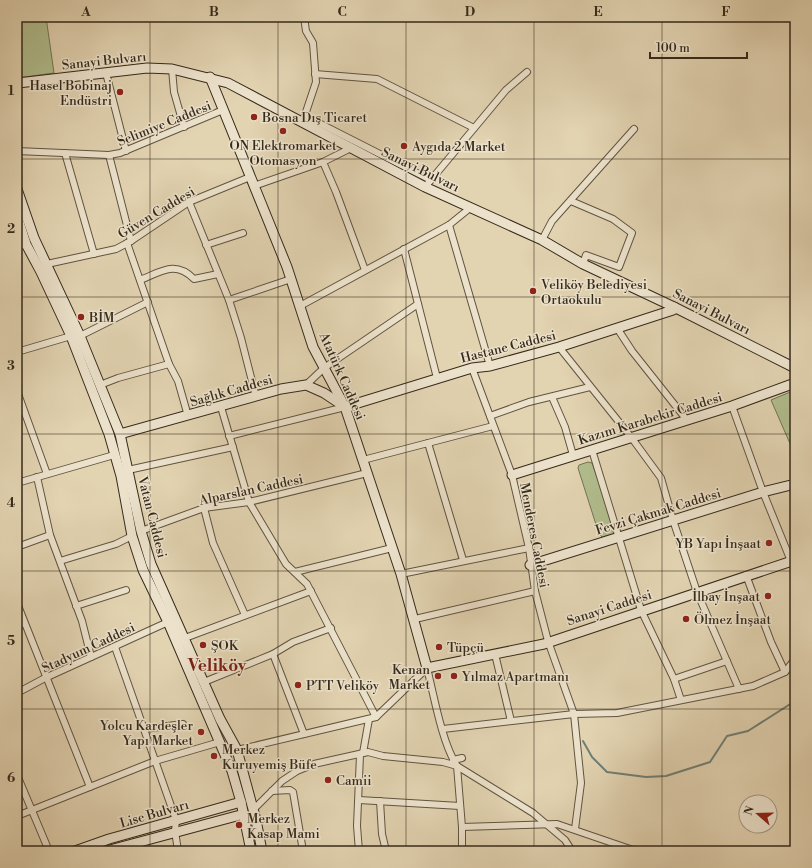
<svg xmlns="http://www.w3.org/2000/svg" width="812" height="868" viewBox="0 0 812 868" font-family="'Libre Bodoni',serif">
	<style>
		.green { fill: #b1bd8d; stroke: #737454 }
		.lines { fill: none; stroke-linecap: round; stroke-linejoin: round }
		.stream { stroke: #6f7f75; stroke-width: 2 }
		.street-casing { stroke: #605440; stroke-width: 8 }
		.secondary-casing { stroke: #352a1b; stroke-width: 11 }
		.street { stroke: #ece2cc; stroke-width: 6 }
		.secondary { stroke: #ece2cc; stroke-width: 9 }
		.grid { fill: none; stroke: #352a1b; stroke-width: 1; stroke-opacity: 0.55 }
		.poi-dot { fill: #8f2418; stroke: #ece2cc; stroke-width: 1.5 }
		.labels { text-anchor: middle; stroke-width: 3; stroke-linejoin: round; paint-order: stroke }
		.street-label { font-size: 13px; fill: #352a1b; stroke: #ece2cc }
		.poi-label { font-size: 13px; fill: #352a1b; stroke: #ece2cc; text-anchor: start }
		.district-label { font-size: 17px; font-weight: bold; fill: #7a1f14; stroke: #ece2cc }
		.neatline { fill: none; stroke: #352a1b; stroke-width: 1.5 }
		.grid-label { font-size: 13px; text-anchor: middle; font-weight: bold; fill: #352a1b }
	</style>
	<rect width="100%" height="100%" fill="#e2d3b1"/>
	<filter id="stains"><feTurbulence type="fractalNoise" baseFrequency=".005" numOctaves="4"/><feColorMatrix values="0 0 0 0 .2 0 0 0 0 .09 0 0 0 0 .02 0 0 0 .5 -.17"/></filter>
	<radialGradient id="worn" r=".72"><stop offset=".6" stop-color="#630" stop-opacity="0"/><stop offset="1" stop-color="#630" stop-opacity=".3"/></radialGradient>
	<g class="green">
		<polygon points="17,17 46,17 54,73 17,78"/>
		<polygon points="795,390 795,455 771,400"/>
		<polygon points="588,462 592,463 616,530 614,534 602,537 599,534 578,468 579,465"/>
	</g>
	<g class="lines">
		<polyline class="stream" points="583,741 592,757 607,772 646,777 666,776 710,762 727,736 748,731 795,701"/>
		<defs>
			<g id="street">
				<polyline points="172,69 174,92 184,127"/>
				<polyline points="106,73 126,151"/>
				<polyline points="315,74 377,79 474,128"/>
				<polyline points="305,116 431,180"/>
				<polyline points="304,118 316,82 313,43 306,31 304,17"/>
				<polyline points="17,151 109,155 120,153 223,110"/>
				<polyline points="65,153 94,254"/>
				<polyline points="109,155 131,241"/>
				<polyline points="323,162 336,192 365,270"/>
				<polyline points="254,186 323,162 351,148"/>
				<polyline points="425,187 506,90 527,72"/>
				<polyline points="571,201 613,219 632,233 619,267 586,255 583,264"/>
				<polyline points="189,202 229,300 241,338 256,397"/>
				<polyline points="449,225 490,366"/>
				<polyline points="542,240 552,221 634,129"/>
				<polyline points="127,243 169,364 178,381 188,416"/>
				<polyline points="206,245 243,233"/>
				<polyline points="17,247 26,244"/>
				<polyline points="404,249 437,378"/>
				<polyline points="47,264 116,249 131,241 189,202 250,177"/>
				<path d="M140,280c21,-8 35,-20 54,-1l24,-5"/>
				<polyline points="229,300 291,279"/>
				<polyline points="300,306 449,225 470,208"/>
				<polyline points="617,328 632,351 686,419"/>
				<polyline points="80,336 148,302"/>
				<polyline points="559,347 631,437 661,478 673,520 697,592 739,689"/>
				<polyline points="17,352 71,336"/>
				<polyline points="472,368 512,475 529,548 535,591 548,641 574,714 581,783 575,829"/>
				<polyline points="100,385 118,378 169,364"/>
				<polyline points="306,385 324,368 418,304"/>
				<polyline points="17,391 47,474"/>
				<polyline points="552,397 565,427 573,455"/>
				<polyline points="732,406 763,492 795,571"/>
				<polyline points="221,407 249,502 286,564 307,584 376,717"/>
				<polyline points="490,416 529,402 590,387"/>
				<polyline points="229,436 345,407"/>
				<polyline points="428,443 463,560"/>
				<polyline points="592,450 641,610 674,679 681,700"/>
				<polyline points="363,460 493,426"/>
				<polyline points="128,470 233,447"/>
				<polyline points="37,477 50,535 82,621 91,657"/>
				<polyline points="17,483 114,455"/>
				<polyline points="204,508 213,543 245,615"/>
				<polyline points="141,531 204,508 249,502 367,473"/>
				<polyline points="17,547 50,535"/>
				<polyline points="60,561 116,544 132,536"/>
				<polyline points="295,572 392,548"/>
				<polyline points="401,574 529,548"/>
				<polyline points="746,575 771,642 785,672"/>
				<polyline points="17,603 90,787"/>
				<polyline points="76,606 126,590"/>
				<polyline points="415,619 535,591"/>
				<polyline points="17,626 24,623"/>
				<polyline points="185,638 311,591"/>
				<polyline points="115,647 176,820 175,831 178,851"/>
				<polyline points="273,654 304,734"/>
				<polyline points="495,654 511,721"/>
				<polyline points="674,679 727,661"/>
				<polyline points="204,682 273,654 293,642 331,628"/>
				<polyline points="17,693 45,678 168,622"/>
				<polyline points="144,729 183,724"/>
				<polyline points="443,729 574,714 617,713 753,686 785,672 795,659"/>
				<path d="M237,750l139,-33 51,-49c7,28 15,75 30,98l5,61v24"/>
				<polyline points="363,753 369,719"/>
				<polyline points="453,760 462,758"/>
				<polyline points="17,775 49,851"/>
				<polyline points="272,791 290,790 293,792 303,851"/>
				<polyline points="359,800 460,806"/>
				<polyline points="380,801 382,834 386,851"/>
				<polyline points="253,810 282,781 297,771 314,764 368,752 383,756 443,762 457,766 533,813 565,840 572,851"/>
				<polyline points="17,816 155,761 220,742"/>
				<polyline points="462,827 557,824 636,851"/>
				<polyline points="359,851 357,826 360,755"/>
			</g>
			<g id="secondary">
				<polyline points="210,77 287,267 313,347 345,407 401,574 427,668 544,644 795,560"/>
				<polyline points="18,83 147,68 172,69 228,83 425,187 542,240 583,264 674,307 795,368"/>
				<polyline points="17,189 34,238 80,336 120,434 141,531 151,564 220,719 237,750 256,820 262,851"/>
				<polyline points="17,216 26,244 41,272 71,336 109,434 121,476 132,536 143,570 168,622 232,771 241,802 251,851"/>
				<polyline points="120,434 281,389 306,385 324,393 345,407 472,368 490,366 559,347 673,310 674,307"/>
				<polyline points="512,475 732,406 795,383"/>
				<polyline points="530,565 763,492 795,484"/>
				<polyline points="75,851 109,839 241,802"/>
				<polyline points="106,851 244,814"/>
			</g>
		</defs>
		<use href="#street" class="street-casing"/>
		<use href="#secondary" class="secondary-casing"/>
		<use href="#street" class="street"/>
		<use href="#secondary" class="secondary"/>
	</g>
	<path class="grid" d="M150,17v834M278,17v834M406,17v834M534,17v834M662,17v834M17,159h778M17,297h778M17,434h778M17,571h778M17,709h778"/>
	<g class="poi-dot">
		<circle cx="120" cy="92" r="4"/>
		<circle cx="254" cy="117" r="4"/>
		<circle cx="283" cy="131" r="4"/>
		<circle cx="404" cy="146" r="4"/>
		<circle cx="533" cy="291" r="4"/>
		<circle cx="81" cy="317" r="4"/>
		<circle cx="769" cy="543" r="4"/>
		<circle cx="768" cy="596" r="4"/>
		<circle cx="686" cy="619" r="4"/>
		<circle cx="203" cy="645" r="4"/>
		<circle cx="439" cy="647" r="4"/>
		<circle cx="438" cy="676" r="4"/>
		<circle cx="454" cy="676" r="4"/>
		<circle cx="298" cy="685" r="4"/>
		<circle cx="201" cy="732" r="4"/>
		<circle cx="214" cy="756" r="4"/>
		<circle cx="328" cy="780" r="4"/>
		<circle cx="239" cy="825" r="4"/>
	</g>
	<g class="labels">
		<g class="street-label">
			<text transform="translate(104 60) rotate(-6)" y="5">Sanayi Bulvarı</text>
			<text transform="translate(164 123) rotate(-22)" y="5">Selimiye Caddesi</text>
			<text transform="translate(421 169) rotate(26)" y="5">Sanayi Bulvarı</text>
			<text transform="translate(156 212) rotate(-31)" y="5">Güven Caddesi</text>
			<text transform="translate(712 311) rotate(27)" y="5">Sanayi Bulvarı</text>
			<text transform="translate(508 346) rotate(-14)" y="5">Hastane Caddesi</text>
			<text transform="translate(343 376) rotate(66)" y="5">Atatürk Caddesi</text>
			<text transform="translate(231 390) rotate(-16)" y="5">Sağlık Caddesi</text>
			<text transform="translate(650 418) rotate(-17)" y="5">Kazım Karabekir Caddesi</text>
			<text transform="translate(251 489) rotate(-12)" y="5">Alparslan Caddesi</text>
			<text transform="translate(658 511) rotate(-17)" y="5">Fevzi Çakmak Caddesi</text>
			<text transform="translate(153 517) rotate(76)" y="5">Vatan Caddesi</text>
			<text transform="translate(535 535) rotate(79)" y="5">Menderes Caddesi</text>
			<text transform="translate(609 607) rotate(-18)" y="5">Sanayi Caddesi</text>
			<text transform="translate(88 647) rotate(-25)" y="5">Stadyum Caddesi</text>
			<text transform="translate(154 813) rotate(-16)" y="5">Lise Bulvarı</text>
		</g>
		<g class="poi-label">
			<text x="112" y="90" text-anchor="end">Hasel Bobinaj<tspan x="112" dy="15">Endüstri</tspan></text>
			<text x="262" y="122">Bosna Dış Ticaret</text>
			<text x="283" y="150" text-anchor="middle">ON Elektromarket<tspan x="283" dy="15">Otomasyon</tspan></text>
			<text x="412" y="151">Aygıda 2 Market</text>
			<text x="541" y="289">Veliköy Belediyesi<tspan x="541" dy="15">Ortaokulu</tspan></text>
			<text x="89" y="322">BİM</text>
			<text x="761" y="548" text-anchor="end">YB Yapı İnşaat</text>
			<text x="760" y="601" text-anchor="end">İlbay İnşaat</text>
			<text x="694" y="624">Ölmez İnşaat</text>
			<text x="211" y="650">ŞOK</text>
			<text x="447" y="652">Tüpçü</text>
			<text x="430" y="674" text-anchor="end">Kenan<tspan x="430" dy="15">Market</tspan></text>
			<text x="462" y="681">Yılmaz Apartmanı</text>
			<text x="306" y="690">PTT Veliköy</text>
			<text x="193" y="730" text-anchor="end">Yolcu Kardeşler<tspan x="193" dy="15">Yapı Market</tspan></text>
			<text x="222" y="754">Merkez<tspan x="222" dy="15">Kuruyemiş Büfe</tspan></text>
			<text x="336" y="785">Camii</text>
			<text x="247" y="823">Merkez<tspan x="247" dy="15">Kasap Mami</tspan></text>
		</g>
		<g class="district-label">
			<text x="217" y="671">Veliköy</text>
		</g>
	</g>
	<rect width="812" height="868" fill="none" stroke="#e2d3b1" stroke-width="44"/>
	<g transform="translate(758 814) rotate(290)"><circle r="19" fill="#ece2cc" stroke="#a39885"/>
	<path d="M0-3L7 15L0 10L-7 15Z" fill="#8f2418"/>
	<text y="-6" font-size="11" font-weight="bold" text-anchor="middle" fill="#352a1b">N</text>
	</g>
	<path d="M650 52v6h97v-6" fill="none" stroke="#352a1b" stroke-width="2"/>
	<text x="656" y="52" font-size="12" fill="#352a1b" stroke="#ece2cc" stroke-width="3" paint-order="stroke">100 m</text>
	<rect x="22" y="22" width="768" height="824" class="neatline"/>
	<g class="grid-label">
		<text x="86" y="16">A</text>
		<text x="214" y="16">B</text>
		<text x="342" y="16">C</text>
		<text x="470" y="16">D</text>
		<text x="598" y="16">E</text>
		<text x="726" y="16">F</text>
		<text x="11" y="95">1</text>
		<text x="11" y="233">2</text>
		<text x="11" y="370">3</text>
		<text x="11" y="507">4</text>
		<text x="11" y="645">5</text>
		<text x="11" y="782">6</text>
	</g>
	<rect width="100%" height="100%" filter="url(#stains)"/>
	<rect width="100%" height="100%" fill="url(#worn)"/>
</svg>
